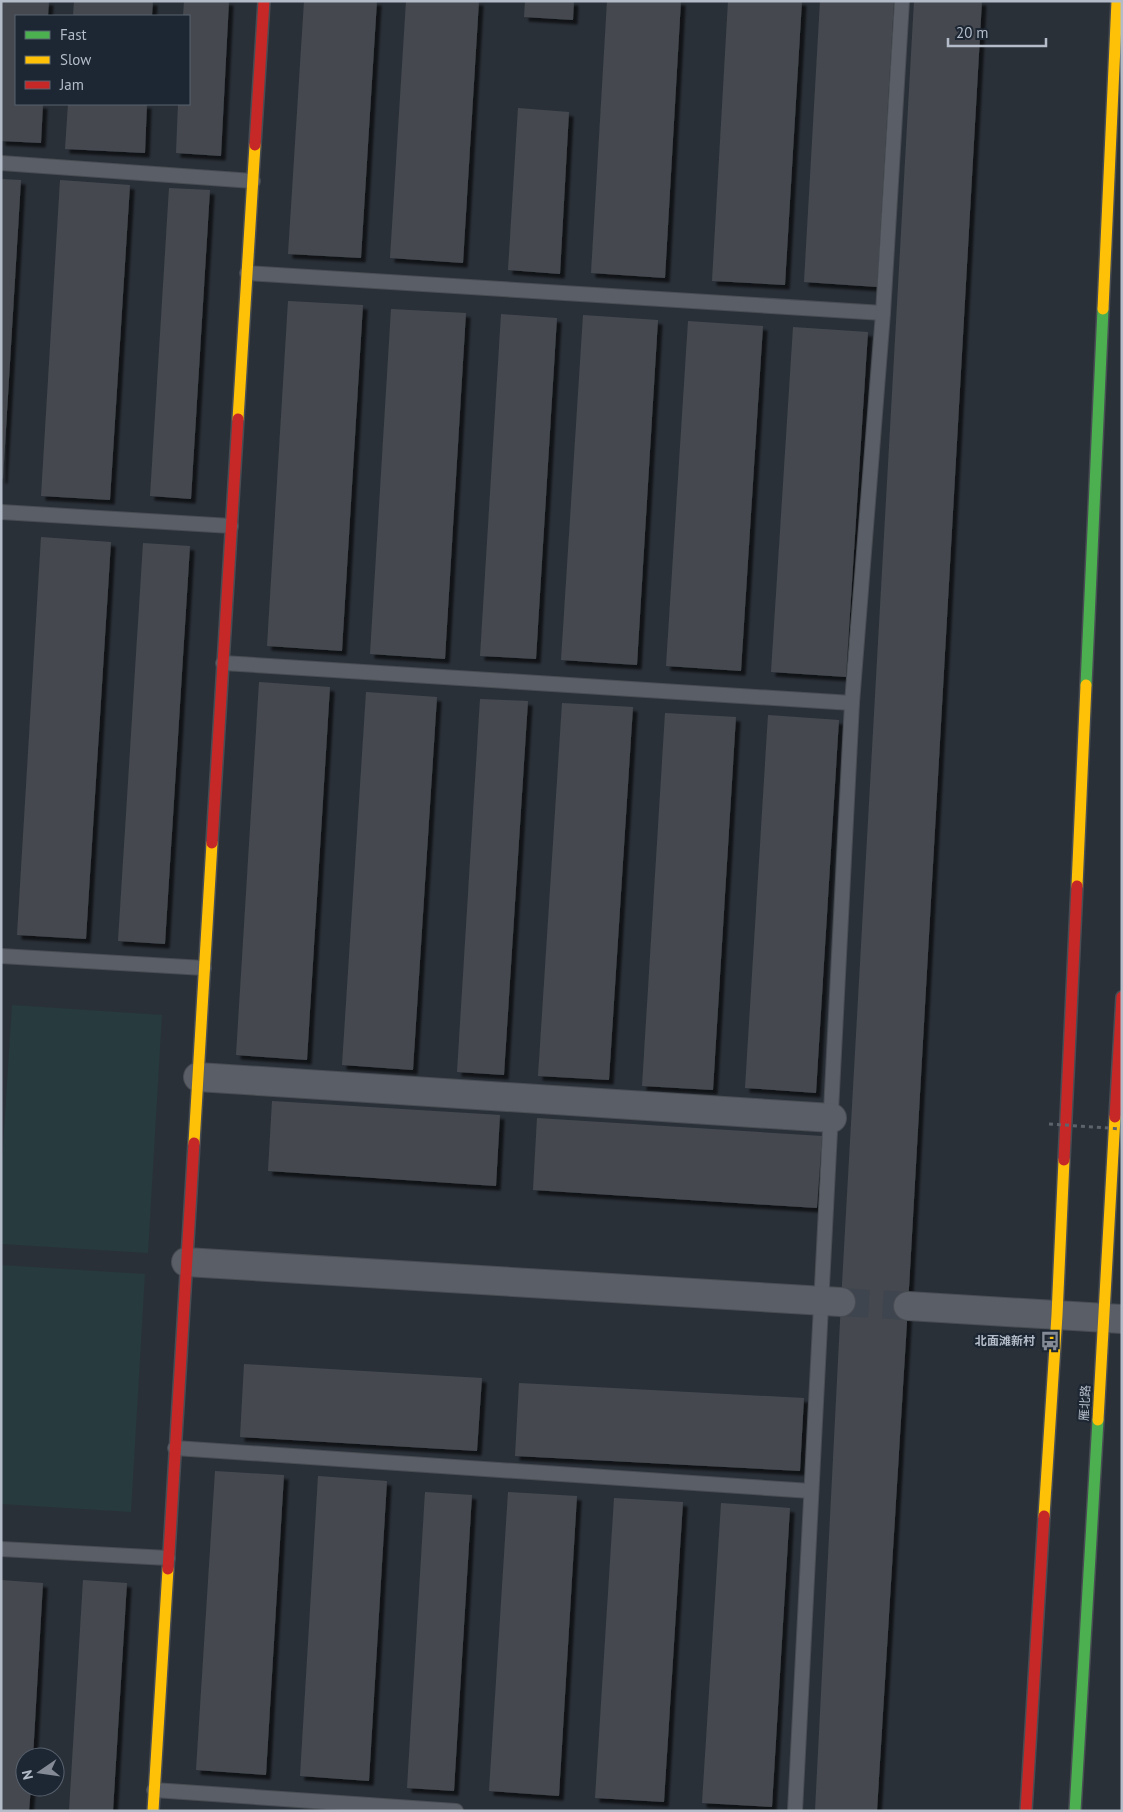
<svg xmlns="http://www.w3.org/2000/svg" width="1123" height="1812" viewBox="0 0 1123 1812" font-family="'PT Sans','Noto Sans SC',sans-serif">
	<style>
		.green { fill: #273a3e }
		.building { fill: #444950; filter: url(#shadow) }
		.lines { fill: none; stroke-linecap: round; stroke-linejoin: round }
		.street-tunnel { stroke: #3f454e; stroke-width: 28; stroke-dasharray: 28 14; stroke-linecap: butt }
		.lane-casing { stroke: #484c53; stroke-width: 16 }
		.street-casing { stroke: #484c53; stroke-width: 30 }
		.fast-casing { stroke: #484c53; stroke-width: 14 }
		.slow-casing { stroke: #484c53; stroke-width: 14 }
		.jam-casing { stroke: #484c53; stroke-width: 14 }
		.lane { stroke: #5a5e66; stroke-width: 14 }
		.street { stroke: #5a5e66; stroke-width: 28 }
		.fast { stroke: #4caf50; stroke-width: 11 }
		.slow { stroke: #ffc107; stroke-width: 11 }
		.jam { stroke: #c62828; stroke-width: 11 }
		.path-bridge { stroke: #5d636a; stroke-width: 3; stroke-dasharray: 4 4; stroke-linecap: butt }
		.labels { text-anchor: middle; stroke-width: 4.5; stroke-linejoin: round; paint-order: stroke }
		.poi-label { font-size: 12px; font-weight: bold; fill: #b4bcc9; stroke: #1d2633; text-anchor: end }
		.street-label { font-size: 12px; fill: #b4bcc9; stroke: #1d2633 }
	</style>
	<defs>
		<filter id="shadow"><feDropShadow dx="4.5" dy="4.5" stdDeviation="1" flood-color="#0009"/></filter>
	</defs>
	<rect width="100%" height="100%" fill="#2a3038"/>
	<g class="green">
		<polygon points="12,1005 162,1015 148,1253 1,1244 1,1177"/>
		<polygon points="1,1265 145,1274 131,1512 1,1504"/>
	</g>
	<g class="building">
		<polygon points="1,1 49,1 48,16 16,16 16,104 43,104 41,143 1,141"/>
		<polygon points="74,1 153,1 152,16 73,16"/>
		<polygon points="184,1 229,1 221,156 176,153 178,104 189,104 189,16 183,16"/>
		<polygon points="304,1 377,1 361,258 288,254"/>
		<polygon points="406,1 479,1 463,263 390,258"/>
		<polygon points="525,1 574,1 573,20 524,17"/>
		<polygon points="607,1 681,1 665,278 591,273"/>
		<polygon points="728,1 802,1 785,285 712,281"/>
		<polygon points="820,1 894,1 877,287 804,282"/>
		<polygon points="914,1 982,1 908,1306 877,1811 815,1811 841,1302"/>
		<polygon points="68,104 147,104 145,153 65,149"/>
		<polygon points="518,108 569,112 560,274 508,270"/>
		<polygon points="1,179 21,180 3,479 1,479"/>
		<polygon points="60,180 130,185 110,500 41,496"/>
		<polygon points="169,188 210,190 191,499 150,496"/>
		<polygon points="288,301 363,305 342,651 267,646"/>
		<polygon points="391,309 466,313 445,659 370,654"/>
		<polygon points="501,314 557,318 536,659 480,656"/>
		<polygon points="583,315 658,320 637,665 561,660"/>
		<polygon points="688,321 763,326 741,671 666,666"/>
		<polygon points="793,327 868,332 846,677 771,672"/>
		<polygon points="41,537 111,542 86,939 17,935"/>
		<polygon points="143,543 190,546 165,944 118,941"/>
		<polygon points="259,682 330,687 307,1060 236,1055"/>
		<polygon points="366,692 437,697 413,1070 342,1065"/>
		<polygon points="480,699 528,701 504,1075 457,1072"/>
		<polygon points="562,703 633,707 609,1080 538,1076"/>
		<polygon points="665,713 736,717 713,1090 642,1086"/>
		<polygon points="768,715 839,720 816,1093 745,1088"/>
		<polygon points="272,1101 500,1115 496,1186 268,1171"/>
		<polygon points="537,1118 822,1136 817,1208 533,1190"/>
		<polygon points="244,1364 482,1378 477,1451 240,1437"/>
		<polygon points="519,1383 804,1398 800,1471 515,1456"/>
		<polygon points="215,1471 284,1475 266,1775 196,1770"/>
		<polygon points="318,1476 387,1481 369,1781 300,1776"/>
		<polygon points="425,1492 472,1495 454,1791 407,1788"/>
		<polygon points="508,1492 577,1496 559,1796 489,1791"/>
		<polygon points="614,1498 683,1502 664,1802 595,1798"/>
		<polygon points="721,1503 790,1508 772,1807 702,1803"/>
		<polygon points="1,1580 43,1583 33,1757 25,1757 25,1787 31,1787 29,1811 1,1811"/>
		<polygon points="83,1580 127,1583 113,1811 69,1811"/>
	</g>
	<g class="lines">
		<polyline class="street-tunnel" points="841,1302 908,1306"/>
		<defs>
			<g id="lane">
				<polyline points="1,163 253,181"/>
				<polyline points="247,273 883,313"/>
				<polyline points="1,512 231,526"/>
				<polyline points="223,663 852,703"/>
				<polyline points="1,956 204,968"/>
				<polyline points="175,1448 811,1491"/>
				<polyline points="1,1549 168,1558"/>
				<polyline points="154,1790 456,1811"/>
				<polyline points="795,1811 852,703 883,313 902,1"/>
			</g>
			<g id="street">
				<polyline points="198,1077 832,1118"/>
				<polyline points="186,1262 841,1302"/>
				<polyline points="908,1306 1122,1319"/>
			</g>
			<g id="fast">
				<polyline points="1086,685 1103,309"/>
				<polyline points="1075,1811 1098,1420"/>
			</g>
			<g id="slow">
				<polyline points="1103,309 1117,1"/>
				<polyline points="238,419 255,145"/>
				<polyline points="1077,886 1086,685"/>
				<polyline points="194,1143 212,843"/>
				<polyline points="1098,1420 1115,1117"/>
				<polyline points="1044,1516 1057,1315 1064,1160"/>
				<polyline points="153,1811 168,1569"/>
			</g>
			<g id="jam">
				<polyline points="255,145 264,1"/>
				<polyline points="212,843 238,419"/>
				<polyline points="1115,1117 1122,997"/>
				<polyline points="1064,1160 1077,886"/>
				<polyline points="168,1569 194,1143"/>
				<polyline points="1026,1811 1044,1516"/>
			</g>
		</defs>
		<use href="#lane" class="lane-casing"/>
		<use href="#street" class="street-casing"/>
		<use href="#fast" class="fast-casing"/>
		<use href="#slow" class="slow-casing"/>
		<use href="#jam" class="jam-casing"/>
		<use href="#lane" class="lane"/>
		<use href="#street" class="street"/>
		<use href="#fast" class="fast"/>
		<use href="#slow" class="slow"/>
		<use href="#jam" class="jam"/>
		<polyline class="path-bridge" points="1049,1124 1122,1129"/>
	</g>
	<defs>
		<symbol id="bus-bare" viewBox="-9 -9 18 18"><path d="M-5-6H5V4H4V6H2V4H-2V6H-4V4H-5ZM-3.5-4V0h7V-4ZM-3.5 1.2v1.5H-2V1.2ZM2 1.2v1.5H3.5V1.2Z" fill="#848b96" stroke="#1d2633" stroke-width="2.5" paint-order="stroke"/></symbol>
	</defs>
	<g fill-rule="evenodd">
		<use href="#bus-bare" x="1036" y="1327" width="28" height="28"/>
	</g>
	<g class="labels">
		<g class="poi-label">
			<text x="1035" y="1345">北面滩新村</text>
		</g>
		<g class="street-label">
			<text transform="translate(1085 1403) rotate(-87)" y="4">雁北路</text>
		</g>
	</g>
	<rect width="1123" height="1812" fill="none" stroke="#b4bcc9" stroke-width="5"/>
	<rect x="15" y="15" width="175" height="90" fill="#1d2633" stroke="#59626f"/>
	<rect x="25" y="31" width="25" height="8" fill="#4caf50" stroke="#59626f"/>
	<text x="60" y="40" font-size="15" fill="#b4bcc9">Fast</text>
	<rect x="25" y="56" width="25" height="8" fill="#ffc107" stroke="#59626f"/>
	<text x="60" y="65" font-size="15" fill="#b4bcc9">Slow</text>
	<rect x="25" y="81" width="25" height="8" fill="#c62828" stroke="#59626f"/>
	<text x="60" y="90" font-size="15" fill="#b4bcc9">Jam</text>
	<g transform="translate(40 1772) rotate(257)"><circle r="24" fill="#1d2633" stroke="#59626f"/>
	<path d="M0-4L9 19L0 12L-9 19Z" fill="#848b96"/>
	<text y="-8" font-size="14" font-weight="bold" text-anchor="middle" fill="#b4bcc9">N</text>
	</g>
	<path d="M948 38v8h98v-8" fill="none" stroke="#b4bcc9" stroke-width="2.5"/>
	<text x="956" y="38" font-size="15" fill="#b4bcc9" stroke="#1d2633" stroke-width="4" paint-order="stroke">20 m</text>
</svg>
